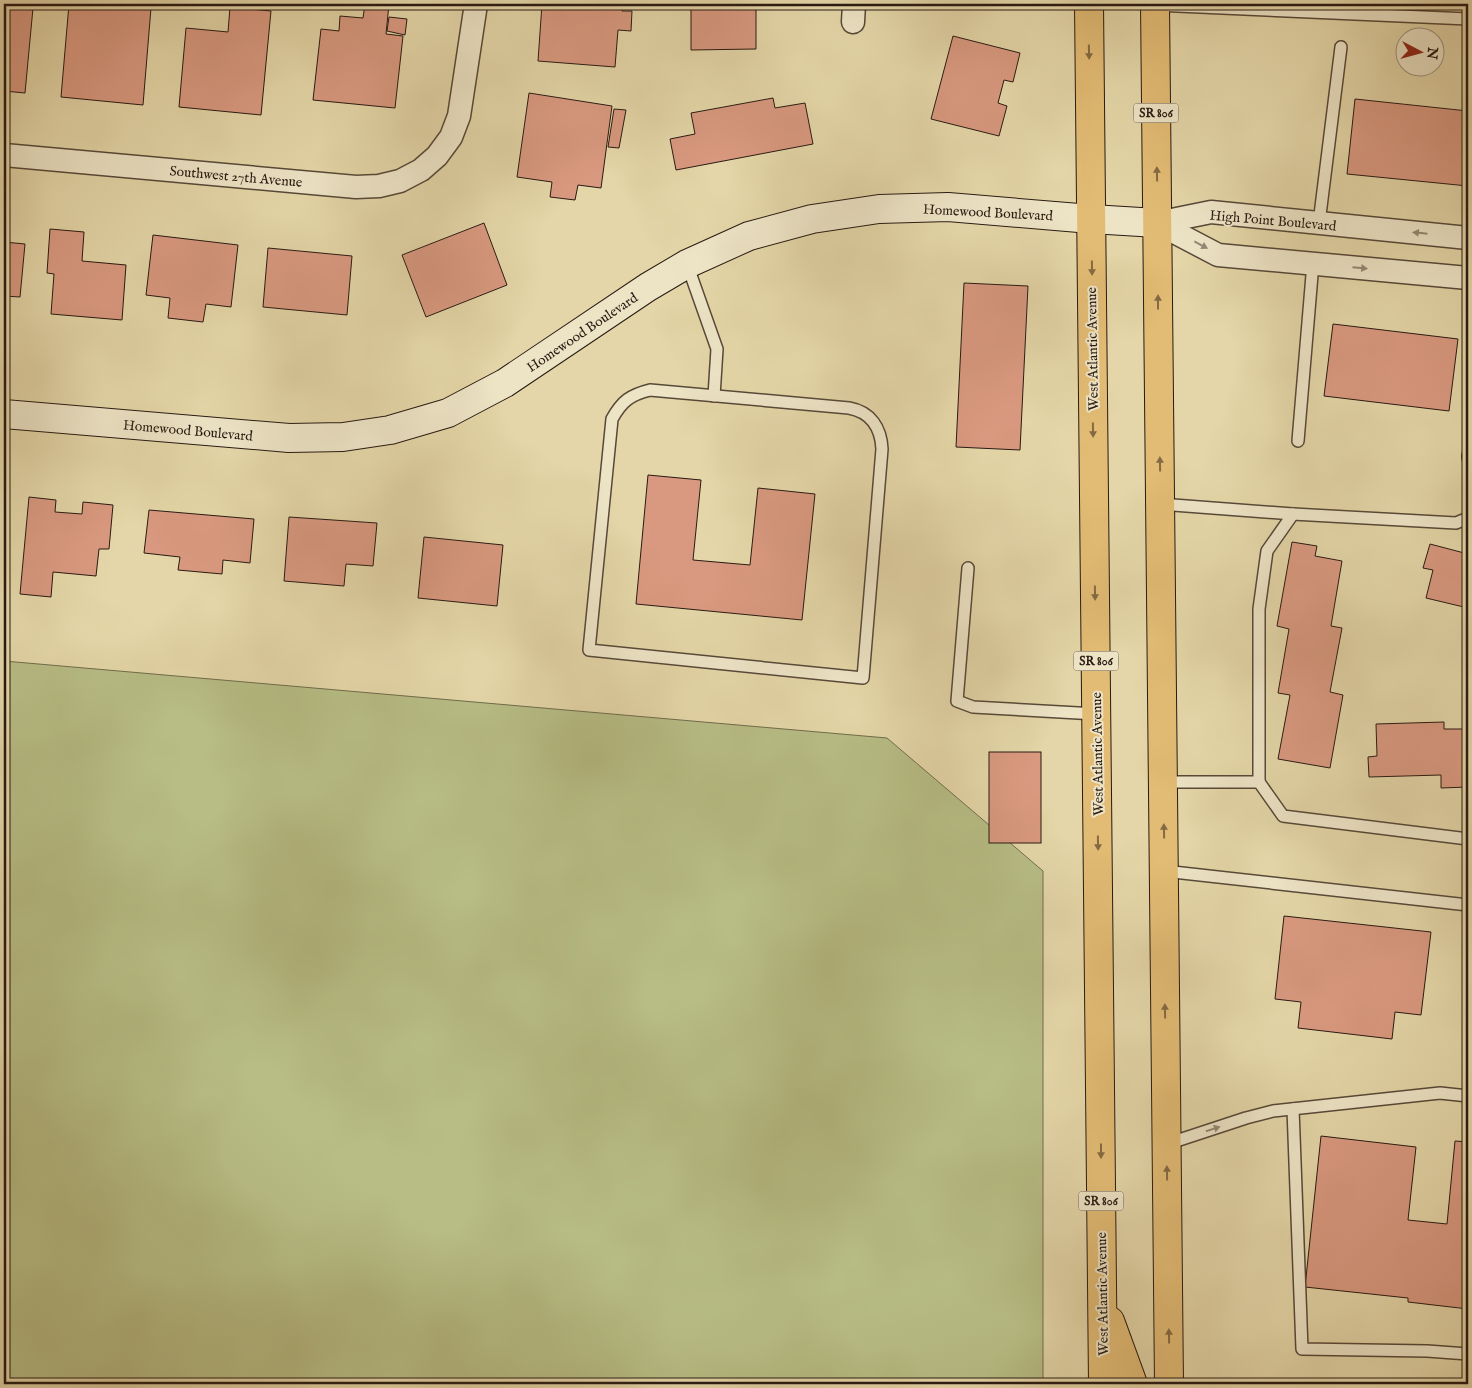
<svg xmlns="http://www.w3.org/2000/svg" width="1472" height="1388" viewBox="0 0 1472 1388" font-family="'IM FELL English',serif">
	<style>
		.green { fill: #b7bd85; stroke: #706c4c }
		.building { fill: #d99980; stroke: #281a12 }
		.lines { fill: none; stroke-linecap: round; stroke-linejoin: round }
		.lane-casing { stroke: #574938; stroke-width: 14 }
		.street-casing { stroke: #574938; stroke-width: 25 }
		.secondary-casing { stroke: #281a12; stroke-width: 30 }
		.primary-casing { stroke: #281a12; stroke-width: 30 }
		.lane { stroke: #ede4c6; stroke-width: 11 }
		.street { stroke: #ede4c6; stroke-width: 22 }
		.secondary { stroke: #ede4c6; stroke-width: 28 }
		.primary { stroke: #e2bb74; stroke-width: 28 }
		.oneway { fill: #856a43 }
		.oneway2 { fill: #948975 }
		.labels { text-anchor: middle; stroke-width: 4; stroke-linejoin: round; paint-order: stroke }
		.shield { fill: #ede4c6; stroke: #635748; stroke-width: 1 }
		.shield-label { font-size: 12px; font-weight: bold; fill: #281a12 }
		.street-label { font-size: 14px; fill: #281a12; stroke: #ede4c6 }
	</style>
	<rect width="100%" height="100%" fill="#e4d6a8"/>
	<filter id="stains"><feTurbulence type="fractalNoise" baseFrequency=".004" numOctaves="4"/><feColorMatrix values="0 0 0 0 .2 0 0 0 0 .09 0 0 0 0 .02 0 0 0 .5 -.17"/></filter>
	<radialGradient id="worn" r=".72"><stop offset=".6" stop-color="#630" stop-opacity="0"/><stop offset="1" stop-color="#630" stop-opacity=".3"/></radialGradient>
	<polygon class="green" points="4,661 887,738 1043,871 1043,1384 4,1384"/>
	<g class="building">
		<polygon points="69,4 100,4 151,8 143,105 61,97"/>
		<polygon points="365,4 389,4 386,34 403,36 395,108 313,100 321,29 339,31 340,16 363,18"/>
		<polygon points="542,4 562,5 562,4 622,4 622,11 632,11 631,31 618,30 615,67 538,61"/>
		<polygon points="691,4 756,4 756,49 691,50"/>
		<polygon points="4,5 33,8 25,93 4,91"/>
		<polygon points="230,7 271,11 261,115 179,107 186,28 228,32"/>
		<polygon points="389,17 407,19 405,35 387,31"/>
		<polygon points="953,36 1020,53 1013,82 1004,80 998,103 1007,106 999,136 931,119"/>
		<polygon points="529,93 612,106 601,188 578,185 575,200 550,197 552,182 517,177"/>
		<polygon points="773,98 775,108 805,103 813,144 676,170 670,139 695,134 691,113"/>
		<polygon points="1355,99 1468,111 1468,186 1347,174"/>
		<polygon points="614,109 626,110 619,148 608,147"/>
		<polygon points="484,223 507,285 426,317 402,255"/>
		<polygon points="50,229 84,232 82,261 126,265 122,320 51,314 54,274 47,273"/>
		<polygon points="153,235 238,245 231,307 206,304 203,322 168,318 170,298 146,295"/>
		<polygon points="4,242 25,244 20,297 4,296"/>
		<polygon points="268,248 352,256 347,315 263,307"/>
		<polygon points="964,283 1028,286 1020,450 956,447"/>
		<polygon points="1333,324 1458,339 1449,411 1324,396"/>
		<polygon points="648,475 701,480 693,560 750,565 758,488 815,494 802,620 636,604"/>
		<polygon points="29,497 56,500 55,512 82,514 83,502 113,505 109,549 99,549 96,576 53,572 51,597 20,594"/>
		<polygon points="149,510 254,519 250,563 223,560 222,574 178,570 180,557 144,553"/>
		<polygon points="289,517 377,523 373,566 346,564 344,586 284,581"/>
		<polygon points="424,537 503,545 497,606 418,598"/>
		<polygon points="1292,542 1317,546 1315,556 1342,561 1331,626 1342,628 1330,692 1343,695 1330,768 1278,759 1290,695 1278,693 1289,629 1277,626"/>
		<polygon points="1430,544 1468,554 1468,608 1426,598 1433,570 1423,568"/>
		<polygon points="1444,722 1444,729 1468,729 1468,787 1441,788 1441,775 1369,777 1368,757 1377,756 1376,724"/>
		<rect x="989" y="752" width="52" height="91"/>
		<polygon points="1284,916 1431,932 1421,1015 1395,1012 1392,1039 1298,1028 1301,1002 1275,999"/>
		<polygon points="1321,1136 1416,1147 1408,1220 1447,1224 1455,1141 1468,1142 1468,1309 1408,1302 1408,1298 1305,1287"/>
	</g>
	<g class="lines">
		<defs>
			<g id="lane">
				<polyline points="1155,5 1468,19"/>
				<polyline points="1319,223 1341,47"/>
				<polyline points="687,264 717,349 714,396"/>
				<path d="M650,390l199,18c22,4 32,20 33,41l-19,229 -274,-28 23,-231c10,-18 18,-24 38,-29z"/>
				<polyline points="1298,441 1313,263"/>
				<polyline points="1468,458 1468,455"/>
				<polyline points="1160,504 1293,514 1456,523 1468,518"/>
				<polyline points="968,568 957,701 973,707 1096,714"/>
				<polyline points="1163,782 1259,782 1283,816 1468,839"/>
				<polyline points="1259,782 1259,609 1267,551 1293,514"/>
				<polyline points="1164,871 1468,905"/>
				<polyline points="1293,1109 1302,1349 1427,1351 1468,1354"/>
				<polyline points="1167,1144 1246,1118 1273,1111 1440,1093 1468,1096"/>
			</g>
			<g id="street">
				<polyline points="853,22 854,4"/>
				<polyline points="4,155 356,187 379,186 400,181 421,170 437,156 451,137 459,116 476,4"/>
				<polyline points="1157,223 1218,255 1468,278"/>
				<polyline points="1157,223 1211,212 1468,238"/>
			</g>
			<polyline id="secondary" points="4,414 289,438 343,437 390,430 448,413 505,383 648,287 687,264 749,236 812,219 879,209 948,207 1091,219 1157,223"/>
			<g id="primary">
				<polyline points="1089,4 1103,1384"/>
				<polyline points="1155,4 1169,1384"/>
				<polyline points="1110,1321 1133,1384"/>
			</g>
		</defs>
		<use href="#lane" class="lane-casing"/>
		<use href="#street" class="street-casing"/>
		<use href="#secondary" class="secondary-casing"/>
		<use href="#primary" class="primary-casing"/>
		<use href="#lane" class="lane"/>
		<use href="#street" class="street"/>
		<use href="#secondary" class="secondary"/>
		<use href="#primary" class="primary"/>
	</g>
	<defs><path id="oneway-solid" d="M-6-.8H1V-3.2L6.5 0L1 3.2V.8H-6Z" transform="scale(1.25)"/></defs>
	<g class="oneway">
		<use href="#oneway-solid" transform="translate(1089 52) rotate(89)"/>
		<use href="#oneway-solid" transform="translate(1157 174) rotate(-91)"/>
		<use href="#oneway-solid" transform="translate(1092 268) rotate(89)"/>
		<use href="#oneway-solid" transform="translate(1158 302) rotate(-90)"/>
		<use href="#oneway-solid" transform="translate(1093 430) rotate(89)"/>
		<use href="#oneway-solid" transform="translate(1160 464) rotate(-91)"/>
		<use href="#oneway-solid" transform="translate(1095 593) rotate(89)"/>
		<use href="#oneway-solid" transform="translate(1164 831) rotate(-91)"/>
		<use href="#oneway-solid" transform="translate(1098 843) rotate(89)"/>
		<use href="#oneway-solid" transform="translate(1165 1011) rotate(-91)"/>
		<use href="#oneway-solid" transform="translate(1101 1151) rotate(90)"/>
		<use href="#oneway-solid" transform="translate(1167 1173) rotate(-91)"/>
		<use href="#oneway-solid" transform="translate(1169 1336) rotate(-91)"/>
	</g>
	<g class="oneway2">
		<use href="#oneway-solid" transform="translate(1420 233) rotate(-174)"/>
		<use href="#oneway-solid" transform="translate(1201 245) rotate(28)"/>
		<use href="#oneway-solid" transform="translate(1360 268) rotate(5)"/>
		<use href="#oneway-solid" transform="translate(1213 1129) rotate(-18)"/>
	</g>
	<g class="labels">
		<g class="shield">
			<rect x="1133.5" y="103.5" width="45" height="19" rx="4"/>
			<rect x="1073.5" y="651.5" width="45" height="19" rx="4"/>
			<rect x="1078.5" y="1191.5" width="45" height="19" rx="4"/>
		</g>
		<g class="shield-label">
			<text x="1156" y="117">SR 806</text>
			<text x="1096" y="665">SR 806</text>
			<text x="1101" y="1205">SR 806</text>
		</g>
		<g class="street-label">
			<text transform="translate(236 176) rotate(5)" y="5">Southwest 27th Avenue</text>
			<text transform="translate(988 212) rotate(3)" y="5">Homewood Boulevard</text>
			<text transform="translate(1273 220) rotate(5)" y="5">High Point Boulevard</text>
			<text transform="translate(582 332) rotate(-34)" y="5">Homewood Boulevard</text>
			<text transform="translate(1092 349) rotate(-91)" y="5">West Atlantic Avenue</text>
			<text transform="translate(188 430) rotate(5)" y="5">Homewood Boulevard</text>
			<text transform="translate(1097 754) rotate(-91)" y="5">West Atlantic Avenue</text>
			<text transform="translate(1102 1294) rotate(-91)" y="5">West Atlantic Avenue</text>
		</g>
	</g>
	<rect width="1472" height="1388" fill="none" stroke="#e4d6a8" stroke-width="20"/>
	<rect x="5" y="5" width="1462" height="1378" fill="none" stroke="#281a12" stroke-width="2.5"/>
	<rect x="10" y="10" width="1452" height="1368" fill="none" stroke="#281a12"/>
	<g transform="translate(1420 52) rotate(96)"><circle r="24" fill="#ede4c6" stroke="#9e937e"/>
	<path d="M0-4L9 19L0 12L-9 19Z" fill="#8f2418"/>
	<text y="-8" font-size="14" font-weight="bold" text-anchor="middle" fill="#281a12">N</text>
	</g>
	<rect width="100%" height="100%" filter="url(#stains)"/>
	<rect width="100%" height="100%" fill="url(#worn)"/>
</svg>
